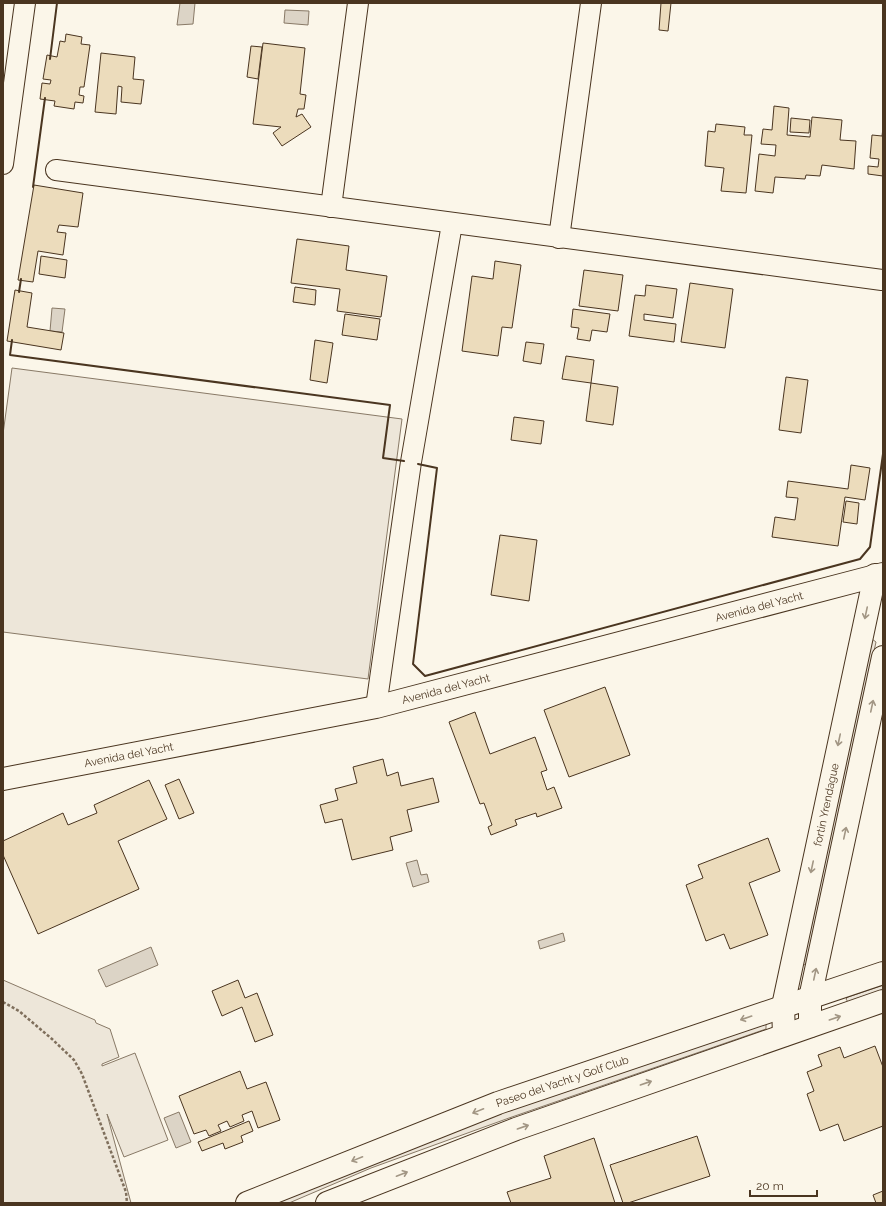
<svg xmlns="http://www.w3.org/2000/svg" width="886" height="1206" viewBox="0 0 886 1206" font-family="Raleway,sans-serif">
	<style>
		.green { fill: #ede6d9; stroke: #887966 }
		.water { fill: #dcd4c6; stroke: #887966 }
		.building { fill: #ecdcbc; stroke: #4a3520 }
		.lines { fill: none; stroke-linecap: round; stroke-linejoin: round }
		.minor-casing { stroke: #4a3520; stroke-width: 22 }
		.tertiary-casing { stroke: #4a3520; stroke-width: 24 }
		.secondary-casing { stroke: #4a3520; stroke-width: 24 }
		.path { stroke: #7f6f5c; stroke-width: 2.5; stroke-dasharray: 3 2; stroke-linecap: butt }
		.minor { stroke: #fbf6e9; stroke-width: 20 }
		.tertiary { stroke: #fbf6e9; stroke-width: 22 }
		.secondary { stroke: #fbf6e9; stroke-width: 22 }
		.wall { stroke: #4a3520; stroke-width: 2 }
		.oneway { stroke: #a29684 }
		.labels { text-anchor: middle; stroke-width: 3; stroke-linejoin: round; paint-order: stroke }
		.street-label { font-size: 11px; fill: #4a3520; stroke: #fbf6e9 }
	</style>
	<rect width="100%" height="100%" fill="#fbf6e9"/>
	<g class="green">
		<polygon points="12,368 402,419 368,679 3,632 3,434"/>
		<polygon points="872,639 876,642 807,963 804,965 802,964"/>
		<polygon points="3,980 95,1020 96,1023 110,1029 119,1057 102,1064 102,1066 135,1053 168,1140 124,1157 107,1114 131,1203 3,1203"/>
		<polygon points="883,985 883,991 848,1002 846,999 848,997"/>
		<polygon points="766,1024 766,1029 509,1118 371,1168 289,1203 271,1203 506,1111"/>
	</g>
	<g class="water">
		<polygon points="180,3 195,3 193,24 177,25"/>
		<polygon points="285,10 309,11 308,25 284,23"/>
		<polygon points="52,308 65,309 62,332 50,331"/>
		<polygon points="417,860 421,875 427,874 429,882 413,887 406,863"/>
		<polygon points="563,933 565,941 540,949 538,941"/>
		<polygon points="151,947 158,965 106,987 98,970"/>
		<polygon points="179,1112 191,1142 176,1148 164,1118"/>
	</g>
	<g class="building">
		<polygon points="661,3 671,3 668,31 659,30"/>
		<polygon points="66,34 82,37 81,44 90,45 84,87 80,87 79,95 84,96 83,103 75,102 74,109 54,106 55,101 40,99 42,83 50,84 51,80 43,79 47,55 57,57 60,41 65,42"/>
		<polygon points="263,43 305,48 300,94 306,95 304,109 298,109 296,117 302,114 311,127 282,146 273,133 281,127 253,124"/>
		<polygon points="251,46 262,47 258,79 247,77"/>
		<polygon points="101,53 135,57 133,79 144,80 141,104 121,102 122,87 118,86 116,114 95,112"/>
		<polygon points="774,106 789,108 787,135 810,137 812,117 842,120 840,140 856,141 854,169 822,165 820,176 806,175 805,179 775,177 773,193 755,191 759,154 775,156 776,145 761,144 763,129 772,130"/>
		<polygon points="791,118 810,120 809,133 790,132"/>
		<polygon points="716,124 745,127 744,135 752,135 746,193 721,191 724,168 705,166 708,131 715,132"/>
		<polygon points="883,128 883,176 868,174 868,166 878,167 879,159 870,158 872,135 882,136"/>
		<polygon points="34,185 83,193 78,227 59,225 57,232 66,233 63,255 38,251 33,282 18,280"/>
		<polygon points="297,239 349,246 346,270 387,276 381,317 337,311 340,289 291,283"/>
		<polygon points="41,256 67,260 65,278 39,274"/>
		<polygon points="495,261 521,265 512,328 502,327 498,356 462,351 472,276 493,279"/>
		<polygon points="584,270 623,275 618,311 579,306"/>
		<polygon points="690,283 733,289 725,348 681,342"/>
		<polygon points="646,285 677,289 673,318 644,314 644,320 676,324 674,342 629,336 635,295 645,296"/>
		<polygon points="295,287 316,290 315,305 293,302"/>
		<polygon points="15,290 32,293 27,327 64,333 61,350 7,341"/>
		<polygon points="573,309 610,314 607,332 592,330 590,341 577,339 579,328 571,327"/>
		<polygon points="345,314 380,319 377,340 342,335"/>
		<polygon points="315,340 333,343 327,383 310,380"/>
		<polygon points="526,342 544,344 541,364 523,361"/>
		<polygon points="566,356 594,360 591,383 562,379"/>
		<polygon points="786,377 808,380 801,433 779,430"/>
		<polygon points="591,383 618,387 613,425 586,421"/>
		<polygon points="514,417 544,421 541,444 511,440"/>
		<polygon points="851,465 870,468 865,500 845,497 838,546 772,537 775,517 795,520 798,498 786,497 788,481 848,489"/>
		<polygon points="846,501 859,503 857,524 843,522"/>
		<polygon points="500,535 537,540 529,601 491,595"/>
		<polygon points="605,687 630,755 569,777 544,710"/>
		<polygon points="475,712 490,754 535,737 547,770 541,772 547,790 554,787 562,808 537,817 536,813 515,820 517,825 491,835 488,827 492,825 484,803 480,804 449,722"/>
		<polygon points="383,759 387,776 398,772 401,786 433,778 439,802 407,810 412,831 390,837 393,850 352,860 342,819 325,823 320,805 338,800 335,789 357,783 353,767"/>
		<polygon points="179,779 194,813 179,819 165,785"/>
		<polygon points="149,780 167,819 118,841 139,889 38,934 3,855 3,841 63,813 68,825 97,813 94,805"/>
		<polygon points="768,838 780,871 749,883 768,935 730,949 724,934 706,941 686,885 703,878 698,865"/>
		<polygon points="238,980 245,998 257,993 273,1035 255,1042 242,1007 222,1016 212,991"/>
		<polygon points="875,1046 883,1067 883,1126 844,1141 838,1124 820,1131 807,1094 814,1091 807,1072 822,1066 818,1055 840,1047 844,1058"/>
		<polygon points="240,1071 247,1089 266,1082 280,1120 258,1128 252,1111 242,1115 244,1121 230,1127 227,1121 218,1125 221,1131 209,1136 206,1130 194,1134 179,1096"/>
		<polygon points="249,1121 253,1131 241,1136 243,1142 225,1149 223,1143 202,1151 198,1142"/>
		<polygon points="697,1136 710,1176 628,1203 623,1203 610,1165"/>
		<polygon points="594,1138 615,1203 511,1203 507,1192 551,1178 544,1156"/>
		<polygon points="883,1191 883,1203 876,1203 873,1195"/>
	</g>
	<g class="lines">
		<defs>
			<g id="minor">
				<polyline points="3,164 25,3"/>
				<polyline points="56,170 882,280"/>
				<polyline points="331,207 358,3"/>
				<polyline points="559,238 591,3"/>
				<polyline points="376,707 411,462 452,224"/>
			</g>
			<g id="tertiary">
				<path id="s1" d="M3,779l373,-72 507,-133"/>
				<polyline points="810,1026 810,998 883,657"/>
				<path id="s2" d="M784,1035l-1,-29 92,-431"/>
			</g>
			<g id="secondary">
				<path id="s3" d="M247,1203l251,-100 385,-130"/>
				<polyline points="327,1203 516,1129 883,1001"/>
			</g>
		</defs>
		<use href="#minor" class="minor-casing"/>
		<use href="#tertiary" class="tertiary-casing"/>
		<use href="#secondary" class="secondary-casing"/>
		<polyline class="path" points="3,1002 19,1011 52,1039 74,1060 82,1074 126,1192 127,1203"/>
		<use href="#minor" class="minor"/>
		<use href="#tertiary" class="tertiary"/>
		<use href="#secondary" class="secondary"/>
		<g class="wall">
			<polyline points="50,59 57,3"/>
			<polyline points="33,187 45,98"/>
			<polyline points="19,292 21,279"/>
			<polyline points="12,340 10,355 390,405 383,458 404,461"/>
			<polyline points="418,464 437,468 413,664 425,676 860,559 870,547 883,454"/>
		</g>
	</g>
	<defs><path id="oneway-shaft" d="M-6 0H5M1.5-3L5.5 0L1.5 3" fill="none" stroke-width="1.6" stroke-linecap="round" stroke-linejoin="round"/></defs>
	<g class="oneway">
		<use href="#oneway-shaft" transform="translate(866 613) rotate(102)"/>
		<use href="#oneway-shaft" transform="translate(872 706) rotate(-78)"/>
		<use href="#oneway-shaft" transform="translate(839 740) rotate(102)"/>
		<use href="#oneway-shaft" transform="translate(845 833) rotate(-78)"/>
		<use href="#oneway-shaft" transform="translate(812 867) rotate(102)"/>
		<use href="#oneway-shaft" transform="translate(815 974) rotate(-78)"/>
		<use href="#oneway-shaft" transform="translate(746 1018) rotate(161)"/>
		<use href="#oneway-shaft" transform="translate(835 1018) rotate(-19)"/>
		<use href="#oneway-shaft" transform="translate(646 1083) rotate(-19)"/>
		<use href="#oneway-shaft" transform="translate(478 1111) rotate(158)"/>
		<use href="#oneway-shaft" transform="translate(523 1127) rotate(-19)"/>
		<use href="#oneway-shaft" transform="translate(357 1159) rotate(158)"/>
		<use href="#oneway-shaft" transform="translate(402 1174) rotate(-21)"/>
	</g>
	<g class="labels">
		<g class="street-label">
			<text dy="4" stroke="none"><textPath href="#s1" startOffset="776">Avenida del Yacht</textPath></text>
			<text dy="4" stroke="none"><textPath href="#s1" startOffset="452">Avenida del Yacht</textPath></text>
			<text dy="4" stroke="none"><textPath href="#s1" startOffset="128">Avenida del Yacht</textPath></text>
			<text dy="4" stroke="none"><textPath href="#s2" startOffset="235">fortin Yrendague</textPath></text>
			<text dy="4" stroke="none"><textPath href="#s3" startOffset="338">Paseo del Yacht y Golf Club</textPath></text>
		</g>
	</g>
	<rect width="886" height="1206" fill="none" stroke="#4a3520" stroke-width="8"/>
	<path d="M750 1190v6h67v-6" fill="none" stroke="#4a3520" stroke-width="2"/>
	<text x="756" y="1190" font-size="12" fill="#4a3520" stroke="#fbf6e9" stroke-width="3" paint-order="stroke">20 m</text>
</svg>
